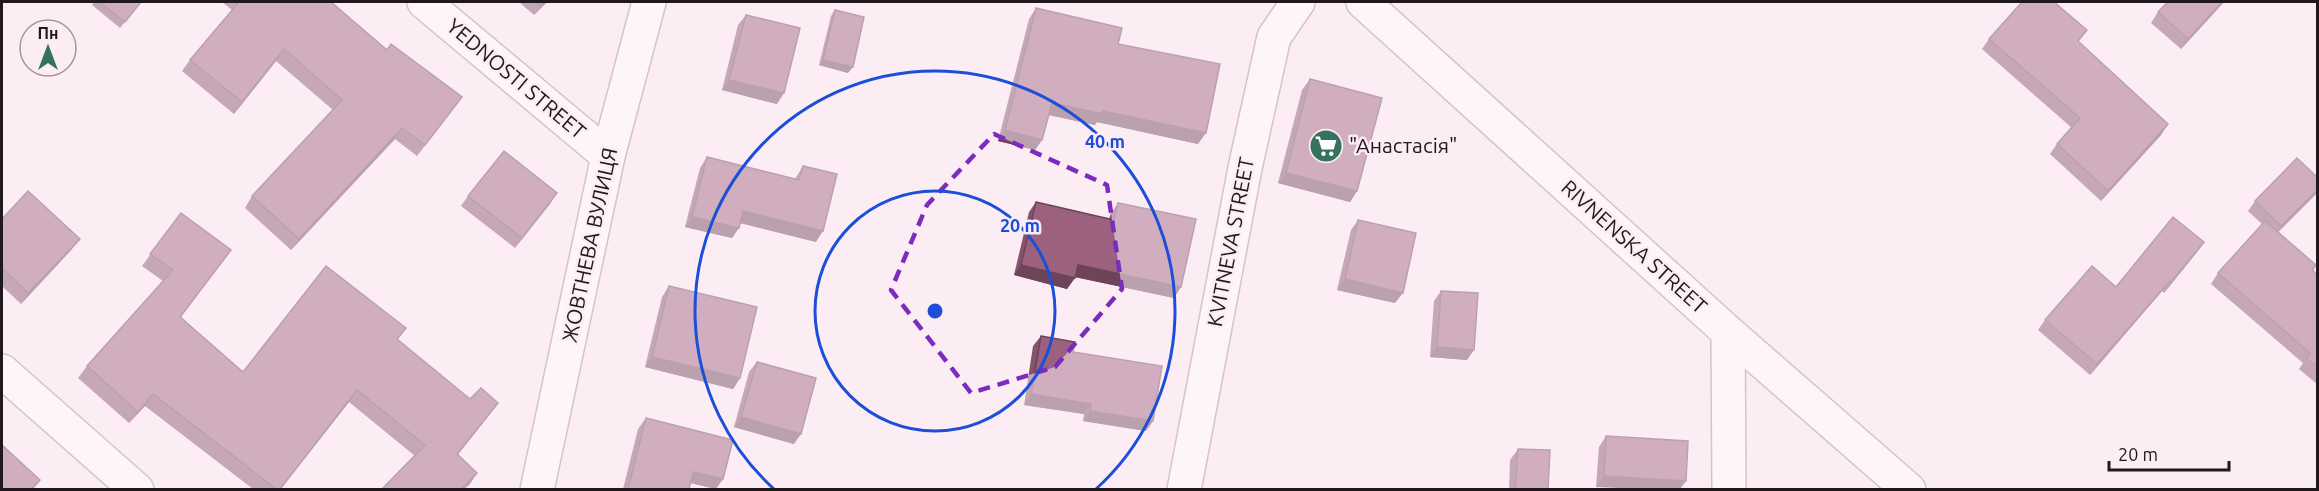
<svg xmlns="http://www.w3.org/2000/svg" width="2319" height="491" viewBox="0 0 2319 491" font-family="Ubuntu,sans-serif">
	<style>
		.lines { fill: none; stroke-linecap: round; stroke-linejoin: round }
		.minor-casing { stroke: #a69099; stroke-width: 36 }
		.major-casing { stroke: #a69099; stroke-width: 36 }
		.minor { stroke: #fff; stroke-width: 33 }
		.major { stroke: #fff; stroke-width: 33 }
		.wall { fill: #86536c }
		.shaded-wall { fill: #6d4458 }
		.building { fill: #9c617e; stroke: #6d4458; stroke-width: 1.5 }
		.marked { fill: none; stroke: #7b2cbf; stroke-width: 4.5; stroke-dasharray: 12 8; stroke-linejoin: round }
		.ring { fill: none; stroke: #1d4ed8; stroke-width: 3 }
		.labels { text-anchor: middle; stroke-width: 5; stroke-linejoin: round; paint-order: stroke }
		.street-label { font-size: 21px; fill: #20181c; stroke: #fcedf4 }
		.poi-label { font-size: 21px; fill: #20181c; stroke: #fcedf4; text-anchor: start }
		.centre { fill: #1d4ed8; stroke: #fcedf4; stroke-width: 3 }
		.ring-label { font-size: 18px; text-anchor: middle; font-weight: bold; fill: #1d4ed8; stroke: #fcedf4; stroke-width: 5; stroke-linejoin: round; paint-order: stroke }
	</style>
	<rect width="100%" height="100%" fill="#fcedf4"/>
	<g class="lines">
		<defs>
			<g id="minor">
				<polyline points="424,2 608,156"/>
				<polyline points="1728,332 1729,490"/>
				<polyline points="2,371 137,490"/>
				<polyline points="537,490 608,156 649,2"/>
				<polyline points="1184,490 1245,168 1274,37 1298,2"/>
			</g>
			<polyline id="major" points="1363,2 1728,332 1909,490"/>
		</defs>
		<use href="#minor" class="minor-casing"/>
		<use href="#major" class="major-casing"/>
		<use href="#minor" class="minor"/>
		<use href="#major" class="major"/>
	</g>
	<g class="wall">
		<polygon points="94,2 141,2 120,28 92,5"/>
		<polygon points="222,2 331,2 387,50 462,97 417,156 395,139 291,250 245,208 252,196 333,110 276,61 234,114 182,71 190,60 232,10"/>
		<polygon points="519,2 547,2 534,15"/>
		<polygon points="2224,2 2181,49 2151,23 2158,12"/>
		<polygon points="1036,8 1118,44 1198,144 1097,122 1095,125 1049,115 1042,140 1035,150 998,141 1029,19"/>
		<polygon points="835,10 848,73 819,65 831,16"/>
		<polygon points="746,15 777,104 722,90 738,25"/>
		<polygon points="1989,39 2079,42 2168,124 2161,135 2101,201 2050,154 2057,144 2072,128 1982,49"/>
		<polygon points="1310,79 1357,191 1350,202 1278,183 1302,90"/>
		<polygon points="707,157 795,179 803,166 816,242 740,223 732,238 685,227 700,168"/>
		<polygon points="557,193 515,248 461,206 468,196"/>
		<polygon points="2316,194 2278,232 2316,265 2313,271 2318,275 2318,385 2299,369 2303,363 2211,284 2218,273 2262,224 2248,211 2255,201"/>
		<polygon points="1036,202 1109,219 1111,213 1118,203 1181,287 1174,298 1075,277 1067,289 1014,275 1029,212"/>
		<polygon points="181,213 231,250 181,317 243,372 406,328 397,340 470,399 498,403 489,415 458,454 477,473 469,485 415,456 349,402 281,489 253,489 145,406 129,423 78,378 87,366 163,281 142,266"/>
		<polygon points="2,219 72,249 21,304 2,286"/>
		<polygon points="1358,220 1395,303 1337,290 1351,230"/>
		<polygon points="2204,242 2197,252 2164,293 2162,291 2090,375 2038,330 2045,320 2116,287"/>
		<polygon points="669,286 740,378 733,389 645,367 662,297"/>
		<polygon points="1441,291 1467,360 1430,357 1434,301"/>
		<polygon points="1041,336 1073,352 1153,421 1146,431 1083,421 1084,414 1024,405 1033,346"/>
		<polygon points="757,362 794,444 734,427 749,372"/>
		<polygon points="646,418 716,489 690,483 689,489 623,489 638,429"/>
		<polygon points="1606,436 1688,441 1596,487 1599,447"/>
		<polygon points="1518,449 1548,489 1509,489 1510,460"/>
	</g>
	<g class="shaded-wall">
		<polygon points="544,2 547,2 534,15 541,5"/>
		<polygon points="2222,2 2224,2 2181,49 2188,39"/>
		<polygon points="284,49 276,61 234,114 242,102"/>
		<polygon points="823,60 853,67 848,73 819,65"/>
		<polygon points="729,80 784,93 777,104 722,90"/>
		<polygon points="1052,103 1103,111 1206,133 1198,144 1097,122 1095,125 1044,114"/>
		<polygon points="2168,124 2161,135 2101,201 2108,191"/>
		<polygon points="402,128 395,139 291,250 299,239"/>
		<polygon points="1005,130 1042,140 1035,150 998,141"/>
		<polygon points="1286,173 1357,191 1350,202 1278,183"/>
		<polygon points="2318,189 2318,191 2316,194 2274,236 2281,226"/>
		<polygon points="557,193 550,204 515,248 522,238"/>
		<polygon points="743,211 823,231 816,242 736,222"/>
		<polygon points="692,217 739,228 732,238 685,227"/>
		<polygon points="80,239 72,249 21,304 28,293"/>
		<polygon points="2204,242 2197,252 2164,293 2171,282"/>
		<polygon points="1021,265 1075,278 1067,289 1014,275"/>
		<polygon points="1078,265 1181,287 1174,298 1070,276"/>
		<polygon points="1345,279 1403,293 1395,303 1337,290"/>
		<polygon points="2170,281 2162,291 2090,375 2097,364"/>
		<polygon points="1437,347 1474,350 1467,360 1430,357"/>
		<polygon points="652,357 740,378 733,389 645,367"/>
		<polygon points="357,390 349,402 280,489"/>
		<polygon points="153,394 145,406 129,423 138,412"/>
		<polygon points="1031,394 1091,404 1084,414 1024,405"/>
		<polygon points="498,403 489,415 449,466 457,454"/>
		<polygon points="1090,411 1153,421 1146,431 1083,421"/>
		<polygon points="741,417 801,434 794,444 734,427"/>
		<polygon points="693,472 723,479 716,489 686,482"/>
		<polygon points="477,473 469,485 464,489 461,489"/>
		<polygon points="1604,476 1686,481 1680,489 1642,489 1596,487"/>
	</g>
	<g class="building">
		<polygon points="99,2 141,2 125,22"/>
		<polygon points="239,2 331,2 387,50 391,44 462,97 425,145 402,128 299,239 252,196 342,100 284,49 242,102 190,60"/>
		<polygon points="537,2 544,2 541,5"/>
		<polygon points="2022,2 2054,2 2087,30 2078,41 2168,124 2108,191 2057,144 2080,118 1989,39"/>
		<polygon points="2168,2 2222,2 2188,39 2158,12"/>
		<polygon points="1036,8 1122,28 1118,44 1220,64 1206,133 1103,111 1103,114 1052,103 1042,140 1005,130"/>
		<polygon points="835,10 864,17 853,67 823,60"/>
		<polygon points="746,15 800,28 784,93 729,80"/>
		<polygon points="1310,79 1382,98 1357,191 1286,173"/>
		<polygon points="504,151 557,193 522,238 468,196"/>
		<polygon points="707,157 799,180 803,166 837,174 823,231 743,211 739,228 692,217"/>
		<polygon points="2297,158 2318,178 2318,189 2281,226 2255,201"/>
		<polygon points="28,191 80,239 28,293 2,268 2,219"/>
		<polygon points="1036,202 1114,220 1118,203 1196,219 1181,287 1078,265 1075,278 1021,265"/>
		<polygon points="181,213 231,250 180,317 243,372 326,266 406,328 397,339 470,399 481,388 498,403 457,454 477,473 461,489 382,489 425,445 357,390 280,489 276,489 153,394 138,412 87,366 173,270 150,254"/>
		<polygon points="2173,217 2204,242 2171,282 2170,281 2097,364 2045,320 2092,266 2116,287"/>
		<polygon points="1358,220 1416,233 1403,293 1345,279"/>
		<polygon points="2265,221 2316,265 2312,270 2318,275 2318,368 2306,358 2310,353 2218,273"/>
		<polygon points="669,286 757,307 740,378 652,357"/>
		<polygon points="1441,291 1478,293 1474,350 1437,347"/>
		<polygon points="1041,336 1075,342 1073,352 1162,366 1153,421 1090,411 1091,404 1031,394"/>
		<polygon points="757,362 816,378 801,434 741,417"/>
		<polygon points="646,418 733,440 723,479 693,472 689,489 628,489"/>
		<polygon points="1606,436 1688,441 1686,481 1604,476"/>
		<polygon points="2,445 40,480 32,489 2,489"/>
		<polygon points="1518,449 1550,450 1548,489 1515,489"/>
	</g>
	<path d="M0 0H2319V491H0ZM994,134l113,51 15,104 -67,78 -84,26 -80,-103 36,-85z" fill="#fcedf4" fill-opacity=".55" fill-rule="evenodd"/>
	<path class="marked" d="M994,134l113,51 15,104 -67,78 -84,26 -80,-103 36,-85z"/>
	<g class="ring">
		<circle cx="935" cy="311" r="120"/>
		<path d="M774 489A240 240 0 1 1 1096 489"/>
	</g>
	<defs>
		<symbol id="supermarket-disc" viewBox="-11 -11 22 22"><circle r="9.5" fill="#36735f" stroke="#fcedf4"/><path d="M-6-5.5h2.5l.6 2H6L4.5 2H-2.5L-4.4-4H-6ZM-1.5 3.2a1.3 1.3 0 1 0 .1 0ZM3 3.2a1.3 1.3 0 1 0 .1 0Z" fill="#fff"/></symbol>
	</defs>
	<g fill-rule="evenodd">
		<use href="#supermarket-disc" x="1307" y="127" width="38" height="38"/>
	</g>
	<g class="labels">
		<g class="street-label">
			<text transform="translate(516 79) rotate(40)" y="7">YEDNOSTI STREET</text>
			<text transform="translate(1231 242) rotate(-79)" y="7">KVITNEVA STREET</text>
			<text transform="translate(590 245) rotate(-78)" y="7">ЖОВТНЕВА ВУЛИЦЯ</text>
			<text transform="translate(1634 247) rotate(42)" y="7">RIVNENSKA STREET</text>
		</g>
		<g class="poi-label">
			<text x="1349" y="153">"Анастасія"</text>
		</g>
	</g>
	<circle cx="935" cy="311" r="9" class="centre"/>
	<g class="ring-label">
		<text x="1105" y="148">40 m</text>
		<text x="1020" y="232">20 m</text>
	</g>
	<rect width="2319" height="491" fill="none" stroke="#20181c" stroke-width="6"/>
	<g transform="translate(48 48)"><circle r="28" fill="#fcedf4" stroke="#a4989e" stroke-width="1.5"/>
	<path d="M0-4.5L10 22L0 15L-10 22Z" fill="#36735f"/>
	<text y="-9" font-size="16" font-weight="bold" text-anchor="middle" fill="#20181c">Пн</text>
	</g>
	<path d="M2109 461v9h120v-9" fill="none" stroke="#20181c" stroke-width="3"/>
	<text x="2118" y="461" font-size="18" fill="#20181c" stroke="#fcedf4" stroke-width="4.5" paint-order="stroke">20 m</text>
</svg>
